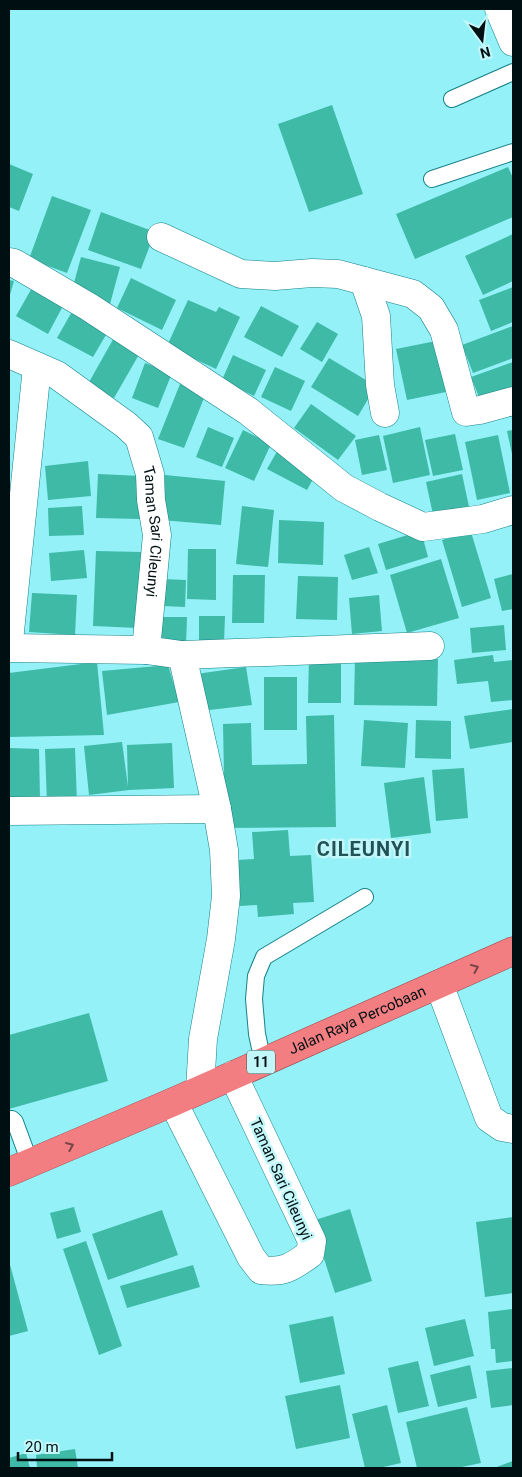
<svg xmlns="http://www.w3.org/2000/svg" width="522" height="1477" viewBox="0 0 522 1477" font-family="Roboto,sans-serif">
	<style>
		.building { fill: #3ebaa7 }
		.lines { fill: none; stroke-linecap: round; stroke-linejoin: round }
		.service-casing { stroke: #158188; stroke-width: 18 }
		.minor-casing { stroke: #158188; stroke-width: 29 }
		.trunk-casing { stroke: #9b4246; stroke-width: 29 }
		.service { stroke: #fff; stroke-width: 16 }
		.minor { stroke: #fff; stroke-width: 28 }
		.trunk { stroke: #f27e82; stroke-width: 28 }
		.oneway { stroke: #79464a }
		.labels { text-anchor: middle; stroke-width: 5; stroke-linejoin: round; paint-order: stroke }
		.shield { fill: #c2f7fa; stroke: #3a5557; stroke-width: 1 }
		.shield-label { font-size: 14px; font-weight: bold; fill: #000f11 }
		.street-label { font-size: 15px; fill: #000f11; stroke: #c2f7fa }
		.district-label { font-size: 20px; font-weight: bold; letter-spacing: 1px; fill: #215356; stroke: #c2f7fa }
	</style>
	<rect width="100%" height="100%" fill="#93f1f7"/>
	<g class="building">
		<polygon points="332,105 363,194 309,212 278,124"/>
		<polygon points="9,164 33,174 19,211 9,207"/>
		<polygon points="508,167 513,178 513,217 415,259 396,214"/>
		<polygon points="52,196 91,210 67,273 29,259"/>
		<polygon points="101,212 155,232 141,269 88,250"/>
		<polygon points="513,234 513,281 483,295 465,256"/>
		<polygon points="81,257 120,267 110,304 71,294"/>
		<polygon points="131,278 176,300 162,330 117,308"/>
		<polygon points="9,280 14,281 9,298"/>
		<polygon points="33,286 64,304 48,334 16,316"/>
		<polygon points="513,287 513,322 491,331 479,300"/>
		<polygon points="188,300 216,312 219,307 240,317 216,369 167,346"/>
		<polygon points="261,306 299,326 282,357 244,337"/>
		<polygon points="74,308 110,328 93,357 57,338"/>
		<polygon points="317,322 338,334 322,362 300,349"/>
		<polygon points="513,326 513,358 473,373 462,345"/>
		<polygon points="115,336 141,351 114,398 88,384"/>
		<polygon points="436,341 446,392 407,400 396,349"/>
		<polygon points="233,355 266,370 254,396 222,380"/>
		<polygon points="329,358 376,386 358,416 311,387"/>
		<polygon points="513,362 513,396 483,407 471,377"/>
		<polygon points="145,363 172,373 158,408 132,398"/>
		<polygon points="275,367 305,381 291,411 261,397"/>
		<polygon points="180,384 206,393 184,448 158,439"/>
		<polygon points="311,404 356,436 338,460 294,428"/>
		<polygon points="208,427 234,438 222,467 196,457"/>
		<polygon points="420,427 430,475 393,483 383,436"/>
		<polygon points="243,430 271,444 254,481 225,468"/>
		<polygon points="513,430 513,454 512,454 507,431"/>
		<polygon points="455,434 463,470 433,476 425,440"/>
		<polygon points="379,435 387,470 362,475 355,440"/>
		<polygon points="498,435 510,493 477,500 465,442"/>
		<polygon points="279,448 318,470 307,490 267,469"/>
		<polygon points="88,461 91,496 48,500 45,466"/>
		<polygon points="98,474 141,476 140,519 96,518"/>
		<polygon points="462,474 471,516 435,524 426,482"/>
		<polygon points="165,475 225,481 221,525 161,520"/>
		<polygon points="82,506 84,535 49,536 48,508"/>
		<polygon points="242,506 274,510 268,567 236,564"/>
		<polygon points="279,520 324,522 323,565 278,563"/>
		<polygon points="421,531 428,557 386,570 378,544"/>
		<polygon points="471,532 491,598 462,607 442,540"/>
		<polygon points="369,547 378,573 352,580 344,555"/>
		<polygon points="188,549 216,549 216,600 187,599"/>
		<polygon points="84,550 87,578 51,581 49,553"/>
		<polygon points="96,551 141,552 138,628 93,626"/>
		<polygon points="441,559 459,618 407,633 390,575"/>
		<polygon points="513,574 513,609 502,611 494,579"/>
		<polygon points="233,575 265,575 264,623 232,623"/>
		<polygon points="298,576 338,577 337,620 296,619"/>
		<polygon points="162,579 186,580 185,607 162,606"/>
		<polygon points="32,593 77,595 75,635 29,632"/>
		<polygon points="379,595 382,631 352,634 349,598"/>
		<polygon points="199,616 225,616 224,642 199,642"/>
		<polygon points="151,617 187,617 186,645 151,645"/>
		<polygon points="504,625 506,650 472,653 470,628"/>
		<polygon points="309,654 341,654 341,703 308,703"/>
		<polygon points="493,655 494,662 513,660 513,700 491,702 488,681 457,684 454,660"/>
		<polygon points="355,658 438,659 437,706 354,705"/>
		<polygon points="97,662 104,735 9,737 9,673"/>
		<polygon points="168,665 179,702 107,715 102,671"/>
		<polygon points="246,667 252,705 201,711 196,674"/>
		<rect x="264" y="677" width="33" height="53"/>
		<polygon points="513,709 513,742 470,749 464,716"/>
		<polygon points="334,715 336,827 225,828 223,724 251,723 252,765 307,764 306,716"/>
		<polygon points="364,720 408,723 405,768 361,766"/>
		<polygon points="416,720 451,721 451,759 415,758"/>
		<polygon points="122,742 128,787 127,745 172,743 174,788 129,790 89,795 84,746"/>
		<polygon points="10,748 39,749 40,799 10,800"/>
		<polygon points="75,748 77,803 47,804 45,749"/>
		<polygon points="464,768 468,818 436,821 432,770"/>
		<polygon points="424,777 431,833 391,838 384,783"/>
		<polygon points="288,830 290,856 311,855 314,902 293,903 294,914 258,917 257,905 240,906 237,860 254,859 252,832"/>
		<polygon points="89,1013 108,1081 9,1109 9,1035"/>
		<polygon points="74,1207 81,1232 57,1239 50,1213"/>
		<polygon points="350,1209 372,1281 335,1293 312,1221"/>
		<polygon points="162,1210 178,1255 108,1280 92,1234"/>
		<polygon points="513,1217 513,1293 485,1297 476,1222"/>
		<polygon points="86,1241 122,1346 99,1355 63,1249"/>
		<polygon points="9,1261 28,1331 9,1336"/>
		<polygon points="193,1265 200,1287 127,1308 120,1286"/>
		<polygon points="512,1309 513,1361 496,1363 495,1349 491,1349 488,1312"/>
		<polygon points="333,1316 345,1374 300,1383 289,1325"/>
		<polygon points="465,1319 474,1356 434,1366 425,1328"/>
		<polygon points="418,1361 429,1406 398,1413 388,1368"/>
		<polygon points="470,1365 477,1398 438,1407 430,1375"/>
		<polygon points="513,1368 513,1405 491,1408 486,1371"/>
		<polygon points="340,1385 350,1438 296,1449 285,1396"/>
		<polygon points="387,1405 401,1463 379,1468 365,1468 352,1414"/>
		<polygon points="467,1407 481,1463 457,1468 417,1468 406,1422"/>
		<polygon points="75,1449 78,1468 37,1468 36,1455"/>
		<polygon points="26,1453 30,1468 9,1468 9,1458"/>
		<polygon points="513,1461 513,1468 494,1468"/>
	</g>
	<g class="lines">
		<defs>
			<g id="service">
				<polyline points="452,99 513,72"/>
				<polyline points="432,179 513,152"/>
				<polyline points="263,1062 257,1034 254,999 256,976 264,957 365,897"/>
				<polyline points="9,1119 12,1119 15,1122 30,1163"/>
			</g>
			<g id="minor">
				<polyline points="499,9 513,42"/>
				<polyline points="161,237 241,274 275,276 312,273 338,274 413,294 431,308 444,330 466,412 480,410 513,401"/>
				<polyline points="9,262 14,263 89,307 248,411 344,488 380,507 423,527 483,519 513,510"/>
				<polyline points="364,281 376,316 380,385 385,413"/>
				<path id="s1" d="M9,354l48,21 69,50 13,12 11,37 1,26 6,35 -11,115 36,5 35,154 7,41 2,46 -5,43 -18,100 -3,50"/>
				<polyline points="9,641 37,367"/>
				<polyline points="9,648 146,650"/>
				<polyline points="182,655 430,646"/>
				<polyline points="9,811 217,809"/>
				<polyline points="439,984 489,1118 502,1127 513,1129"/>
				<path d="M173,1102l78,155 10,13c23,3 31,-3 49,-16l2,-13 -79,-166"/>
			</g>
			<g id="trunk">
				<path id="s2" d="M9,1172l164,-70 340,-151"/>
			</g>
		</defs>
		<use href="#service" class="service-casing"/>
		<use href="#minor" class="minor-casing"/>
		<use href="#trunk" class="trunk-casing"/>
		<use href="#service" class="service"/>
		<use href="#minor" class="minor"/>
		<use href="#trunk" class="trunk"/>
	</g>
	<defs><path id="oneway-chevron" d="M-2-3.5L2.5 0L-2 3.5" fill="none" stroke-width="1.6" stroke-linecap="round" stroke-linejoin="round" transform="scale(1.25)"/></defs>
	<g class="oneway">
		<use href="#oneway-chevron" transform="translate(475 968) rotate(-24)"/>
		<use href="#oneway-chevron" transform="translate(70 1146) rotate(-23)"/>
	</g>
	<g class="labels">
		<rect class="shield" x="247" y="1050.5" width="28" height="23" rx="4"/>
		<g class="shield-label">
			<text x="261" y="1067">11</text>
		</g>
		<g class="street-label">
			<text dy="5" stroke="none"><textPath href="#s1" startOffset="252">Taman Sari Cileunyi</textPath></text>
			<text dy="5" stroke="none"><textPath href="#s2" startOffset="380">Jalan Raya Percobaan</textPath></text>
			<text transform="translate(281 1179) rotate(66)" y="5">Taman Sari Cileunyi</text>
		</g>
		<g class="district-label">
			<text x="364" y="856">CILEUNYI</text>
		</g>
	</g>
	<rect width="522" height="1477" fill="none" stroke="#000f11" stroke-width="20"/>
	<g transform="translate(482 40) rotate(165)" stroke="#c2f7fa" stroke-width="4" paint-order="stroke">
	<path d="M0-4L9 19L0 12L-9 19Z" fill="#000f11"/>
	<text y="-8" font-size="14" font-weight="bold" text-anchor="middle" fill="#000f11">N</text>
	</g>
	<path d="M18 1452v8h94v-8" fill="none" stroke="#000f11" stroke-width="2.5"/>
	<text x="25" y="1452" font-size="15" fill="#000f11" stroke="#c2f7fa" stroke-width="4" paint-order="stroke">20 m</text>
</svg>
